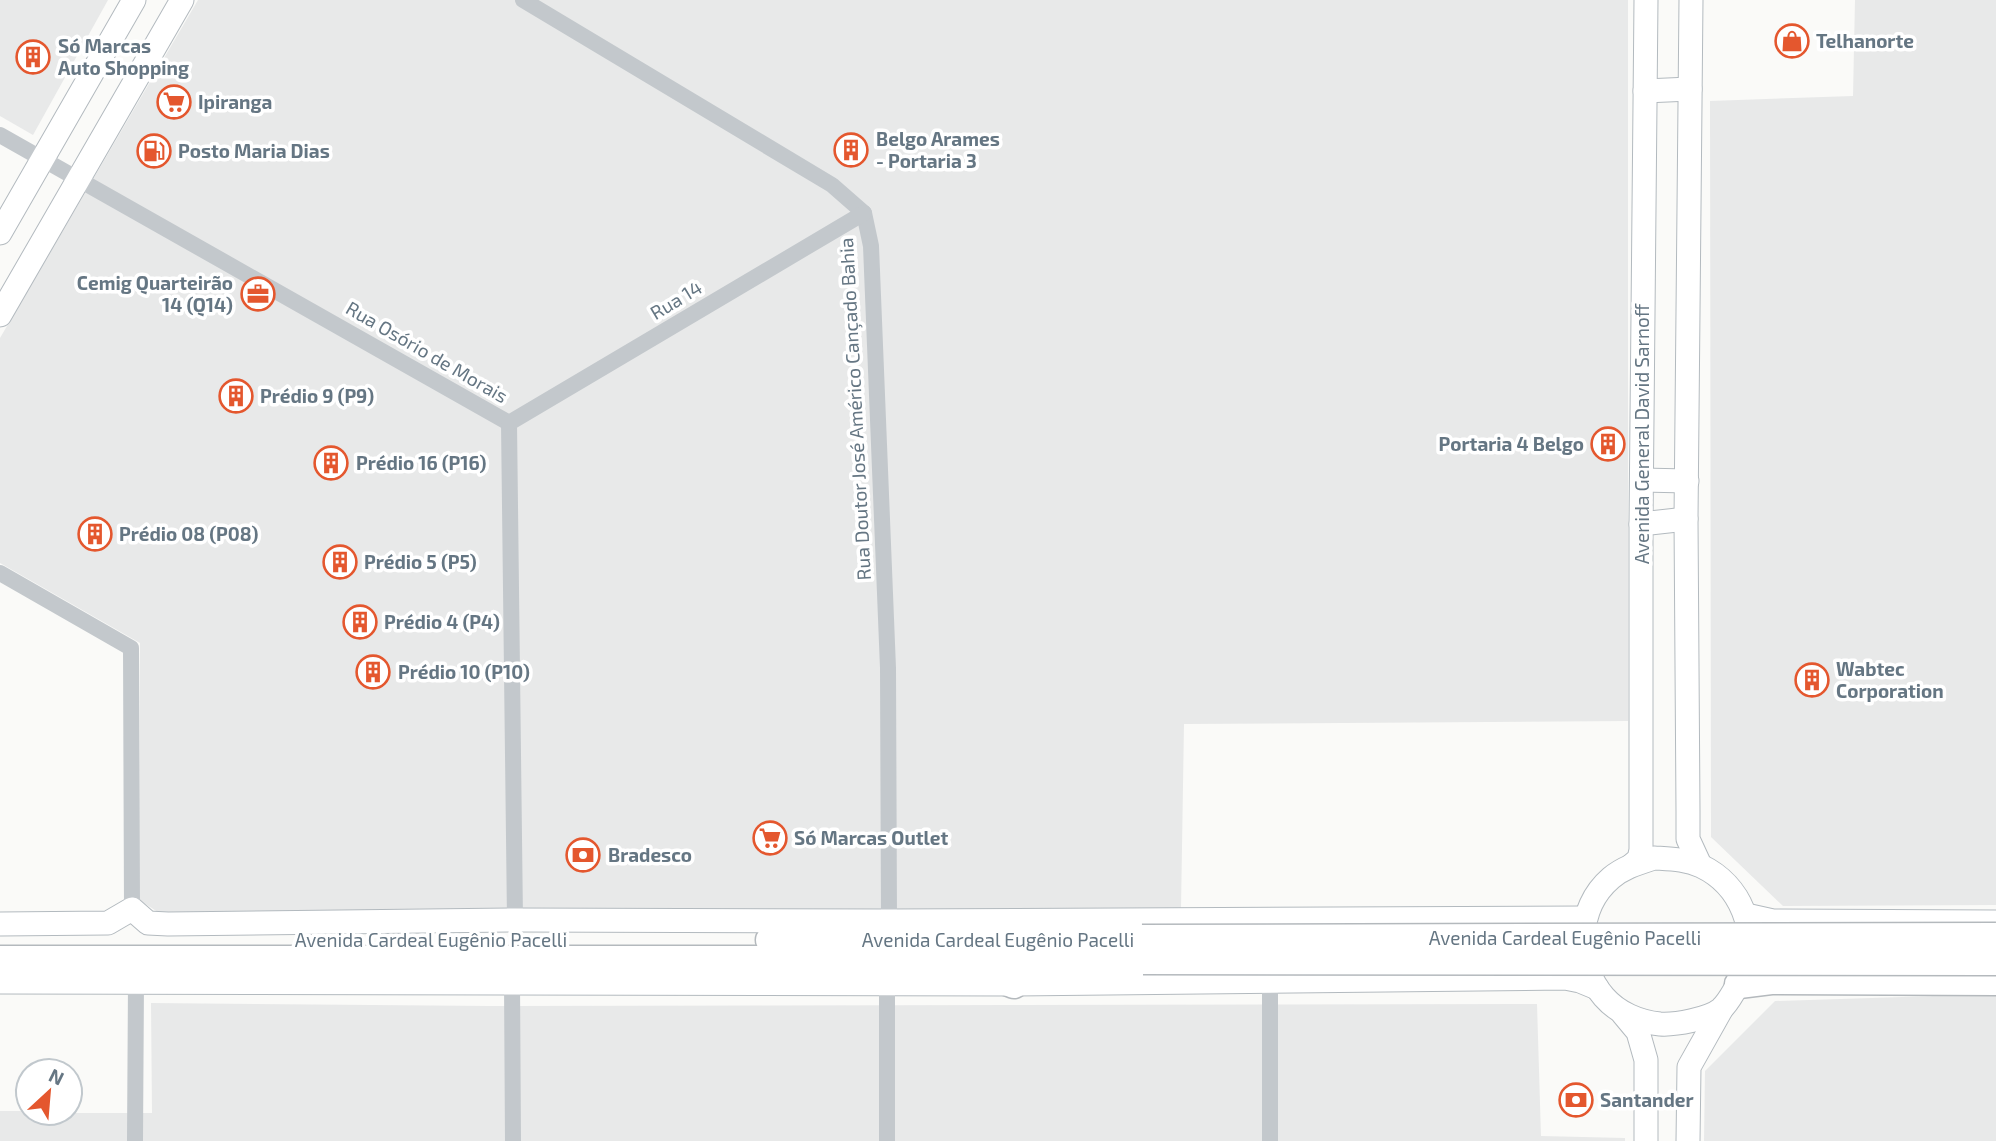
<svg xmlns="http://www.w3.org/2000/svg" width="1996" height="1141" viewBox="0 0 1996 1141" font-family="'Exo 2',sans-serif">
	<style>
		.built { fill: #e8e9e9 }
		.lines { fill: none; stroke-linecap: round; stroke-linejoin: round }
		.secondary-casing { stroke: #b3babf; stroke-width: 25 }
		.highway-casing { stroke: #b4b9bd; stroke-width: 31 }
		.street { stroke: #c3c8cc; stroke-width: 16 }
		.secondary { stroke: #fff; stroke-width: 23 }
		.highway { stroke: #fff; stroke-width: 28 }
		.highway-bridge-casing { stroke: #b4b9bd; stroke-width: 31; stroke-linecap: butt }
		.highway-bridge { stroke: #fff; stroke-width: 28 }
		.labels { text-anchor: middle; stroke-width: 7; stroke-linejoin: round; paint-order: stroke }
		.poi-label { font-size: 19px; font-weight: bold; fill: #657683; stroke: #fff; text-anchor: start }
		.street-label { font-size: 19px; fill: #657683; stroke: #fff }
	</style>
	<rect width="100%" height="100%" fill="#fafaf8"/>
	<g class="built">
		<polygon points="0,0 108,0 33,135 0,116"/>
		<polygon points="198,0 1628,0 1628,721 1184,724 1181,909 912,912 158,912 139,900 140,643 0,563 0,338"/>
		<polygon points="1855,0 1996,0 1996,905 1783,906 1711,837 1710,101 1853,96"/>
		<polygon points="1996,994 1996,1141 1704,1141 1705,1071 1775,1001"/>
		<polygon points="151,1003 490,1006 1537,1004 1541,1136 1625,1138 1625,1141 0,1141 0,1111 28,1111 28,1113 152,1113"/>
	</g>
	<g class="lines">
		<defs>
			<g id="secondary">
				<polyline points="1691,0 1686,519 1688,811 1688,839 1700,865"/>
				<polyline points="1645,91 1690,89"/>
				<polyline points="0,233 134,0"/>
				<polyline points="0,315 182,0"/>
				<polyline points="1642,480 1687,481"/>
				<polyline points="1641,524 1686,519"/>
				<path d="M1654,858c16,1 32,1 47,8 40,19 59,66 42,107 -4,10 -14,29 -22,36 -12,10 -46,16 -61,15 -21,-2 -42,-11 -56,-27 -29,-34 -28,-89 7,-119 13,-11 28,-15 43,-20z"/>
				<polyline points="1632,865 1639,859 1641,850 1641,524 1646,0"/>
				<polyline points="1746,915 1773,921 1996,922"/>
				<polyline points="0,924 108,923 132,909 148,923 168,924 515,920 889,921 1585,918"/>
				<polyline points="0,982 1014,984 1565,978 1580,981 1597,988"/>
				<polyline points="1623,1014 1638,1032 1646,1060 1646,1141"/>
				<polyline points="1688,1141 1689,1067 1721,1010"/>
			</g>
			<g id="highway">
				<polyline points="770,940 1142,939"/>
				<polyline points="0,960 1143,960"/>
				<polyline points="965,975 999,978 1014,984"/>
				<polyline points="1739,984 1771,980 1996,981"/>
			</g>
		</defs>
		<use href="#secondary" class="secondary-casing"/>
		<use href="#highway" class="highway-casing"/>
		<g class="street">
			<polyline points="523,0 832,185 864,213 871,246 888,668 889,921"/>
			<polyline points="0,135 509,423 515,920"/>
			<polyline points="509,423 864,213"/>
			<polyline points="0,573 131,648 132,909"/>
			<polyline points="512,983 513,1141"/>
			<polyline points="887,984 887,1141"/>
			<polyline points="135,1141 136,982"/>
			<polyline points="1270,1141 1270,981"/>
		</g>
		<use href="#secondary" class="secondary"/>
		<use href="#highway" class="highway"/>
		<defs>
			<g id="highway-bridge">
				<polyline points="1142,939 1996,937"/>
				<polyline points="1143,960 1996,961"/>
			</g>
		</defs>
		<use href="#highway-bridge" class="highway-bridge-casing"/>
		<use href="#highway-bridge" class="highway-bridge"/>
	</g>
	<defs>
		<symbol id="shop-ring" viewBox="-11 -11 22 22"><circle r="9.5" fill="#fff" stroke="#e4572e" stroke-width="1.5"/><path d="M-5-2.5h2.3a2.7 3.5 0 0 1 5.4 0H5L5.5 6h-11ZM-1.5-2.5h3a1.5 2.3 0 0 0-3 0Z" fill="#e4572e"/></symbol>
		<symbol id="building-ring" viewBox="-11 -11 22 22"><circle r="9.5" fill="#fff" stroke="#e4572e" stroke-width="1.5"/><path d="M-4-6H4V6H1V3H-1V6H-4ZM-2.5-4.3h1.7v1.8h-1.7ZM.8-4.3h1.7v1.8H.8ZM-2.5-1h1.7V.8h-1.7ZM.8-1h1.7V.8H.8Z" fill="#e4572e"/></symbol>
		<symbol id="supermarket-ring" viewBox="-11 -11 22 22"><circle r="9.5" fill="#fff" stroke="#e4572e" stroke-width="1.5"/><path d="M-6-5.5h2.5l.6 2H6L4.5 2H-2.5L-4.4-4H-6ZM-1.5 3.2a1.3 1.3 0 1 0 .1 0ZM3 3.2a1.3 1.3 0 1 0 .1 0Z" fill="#e4572e"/></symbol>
		<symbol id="fuel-ring" viewBox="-11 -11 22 22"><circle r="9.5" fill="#fff" stroke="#e4572e" stroke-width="1.5"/><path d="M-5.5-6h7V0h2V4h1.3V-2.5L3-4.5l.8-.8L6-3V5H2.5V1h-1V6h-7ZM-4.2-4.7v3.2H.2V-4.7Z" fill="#e4572e"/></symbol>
		<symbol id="office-ring" viewBox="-11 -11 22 22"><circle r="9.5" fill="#fff" stroke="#e4572e" stroke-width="1.5"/><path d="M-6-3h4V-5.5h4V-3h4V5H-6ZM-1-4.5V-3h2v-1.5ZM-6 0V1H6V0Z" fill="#e4572e"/></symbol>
		<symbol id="bank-ring" viewBox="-11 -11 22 22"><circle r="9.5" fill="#fff" stroke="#e4572e" stroke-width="1.5"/><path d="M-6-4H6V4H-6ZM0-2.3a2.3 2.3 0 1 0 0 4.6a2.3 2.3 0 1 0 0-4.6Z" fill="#e4572e"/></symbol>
	</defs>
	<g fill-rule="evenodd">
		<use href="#shop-ring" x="1773" y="22" width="38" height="38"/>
		<use href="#building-ring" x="14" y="38" width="38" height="38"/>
		<use href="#supermarket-ring" x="155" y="83" width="38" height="38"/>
		<use href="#building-ring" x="832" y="131" width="38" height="38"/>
		<use href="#fuel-ring" x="135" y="132" width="38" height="38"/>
		<use href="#office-ring" x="239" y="275" width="38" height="38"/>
		<use href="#building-ring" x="217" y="377" width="38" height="38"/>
		<use href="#building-ring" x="1589" y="425" width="38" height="38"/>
		<use href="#building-ring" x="312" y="444" width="38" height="38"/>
		<use href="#building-ring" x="76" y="515" width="38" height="38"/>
		<use href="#building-ring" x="321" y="543" width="38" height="38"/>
		<use href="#building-ring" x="341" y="603" width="38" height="38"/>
		<use href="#building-ring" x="354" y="653" width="38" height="38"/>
		<use href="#building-ring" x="1793" y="661" width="38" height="38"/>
		<use href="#supermarket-ring" x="751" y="819" width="38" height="38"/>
		<use href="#bank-ring" x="564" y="836" width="38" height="38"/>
		<use href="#bank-ring" x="1557" y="1081" width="38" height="38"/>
	</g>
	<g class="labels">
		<g class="poi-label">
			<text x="1816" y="48">Telhanorte</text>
			<text x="58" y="53">Só Marcas<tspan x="58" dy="22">Auto Shopping</tspan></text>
			<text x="198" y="109">Ipiranga</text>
			<text x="876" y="146">Belgo Arames<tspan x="876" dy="22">- Portaria 3</tspan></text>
			<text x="178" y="158">Posto Maria Dias</text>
			<text x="233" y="290" text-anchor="end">Cemig Quarteirão<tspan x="233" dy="22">14 (Q14)</tspan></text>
			<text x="260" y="403">Prédio 9 (P9)</text>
			<text x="1584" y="451" text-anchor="end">Portaria 4 Belgo</text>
			<text x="356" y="470">Prédio 16 (P16)</text>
			<text x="119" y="541">Prédio 08 (P08)</text>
			<text x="364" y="569">Prédio 5 (P5)</text>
			<text x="384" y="629">Prédio 4 (P4)</text>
			<text x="1836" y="676">Wabtec<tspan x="1836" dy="22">Corporation</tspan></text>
			<text x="398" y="679">Prédio 10 (P10)</text>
			<text x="794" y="845">Só Marcas Outlet</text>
			<text x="608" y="862">Bradesco</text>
			<text x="1600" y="1107">Santander</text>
		</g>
		<g class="street-label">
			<text transform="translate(676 300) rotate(-31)" y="7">Rua 14</text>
			<text transform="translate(427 352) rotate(30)" y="7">Rua Osório de Morais</text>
			<text transform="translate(855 409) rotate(-93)" y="7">Rua Doutor José Américo Cançado Bahia</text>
			<text transform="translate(1642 434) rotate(-90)" y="7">Avenida General David Sarnoff</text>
			<text x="1565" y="945">Avenida Cardeal Eugênio Pacelli</text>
			<text x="431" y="947">Avenida Cardeal Eugênio Pacelli</text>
			<text x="998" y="947">Avenida Cardeal Eugênio Pacelli</text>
		</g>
	</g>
	<g transform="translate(49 1092) rotate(26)"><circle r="33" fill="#ffffff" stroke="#c1c8cd" stroke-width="2"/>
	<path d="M0-5L12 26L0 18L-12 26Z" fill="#e4572e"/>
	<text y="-10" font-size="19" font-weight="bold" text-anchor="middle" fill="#657683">N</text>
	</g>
</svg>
